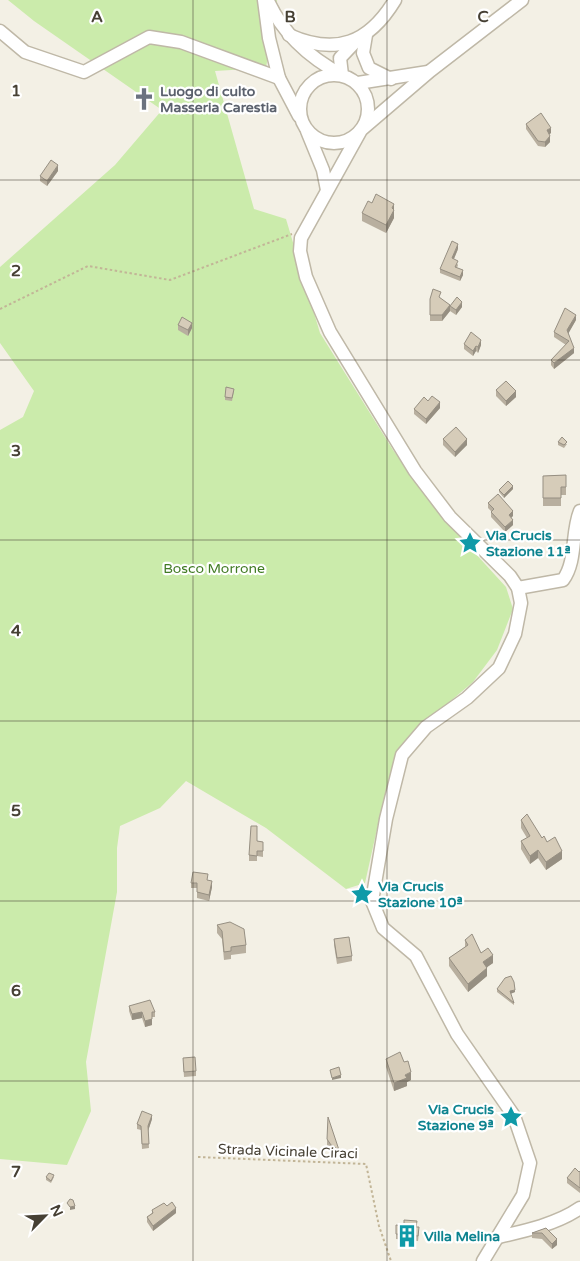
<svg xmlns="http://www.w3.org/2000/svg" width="580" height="1261" viewBox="0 0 580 1261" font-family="'Varela Round',sans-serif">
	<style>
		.green { fill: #cbebab }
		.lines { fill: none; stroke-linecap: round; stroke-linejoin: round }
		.minor-casing { stroke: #bfb8a7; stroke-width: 15 }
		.path { stroke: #c2b597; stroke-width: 2; stroke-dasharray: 2.5 2.5; stroke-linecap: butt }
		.minor { stroke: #fff; stroke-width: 12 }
		.wall { fill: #b8af9f }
		.shaded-wall { fill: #968f82 }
		.building { fill: #d6ccb9; stroke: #968f82 }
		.grid { fill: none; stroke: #464034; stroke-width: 1; stroke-opacity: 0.55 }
		.labels { text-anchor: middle; stroke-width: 4.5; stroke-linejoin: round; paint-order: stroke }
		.worship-label { font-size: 14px; font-weight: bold; fill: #5b616d; stroke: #fff; text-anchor: start }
		.culture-label { font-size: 14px; font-weight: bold; fill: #0d838f; stroke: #fff; text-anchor: start }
		.park-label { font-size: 14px; fill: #417b24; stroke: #fff }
		.street-label { font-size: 14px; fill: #464034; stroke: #fff }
		.grid-label { font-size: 16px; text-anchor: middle; font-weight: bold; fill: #464034; stroke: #fff; stroke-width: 4.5; stroke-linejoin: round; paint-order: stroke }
	</style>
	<rect width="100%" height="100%" fill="#f3f0e5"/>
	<polygon class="green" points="8,0 277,0 266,68 215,71 254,209 286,219 320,333 393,450 443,518 506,587 513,609 497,650 473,682 427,721 398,750 383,802 365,883 346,889 266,828 186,781 160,808 120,826 117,848 117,892 86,1062 91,1111 67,1165 0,1159 0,430 23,417 34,391 0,343 0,267 115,165 162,110 34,21"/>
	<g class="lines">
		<defs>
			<g id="minor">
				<polyline points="264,0 269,38 279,78 299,116"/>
				<path d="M268,1c15,33 42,57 74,74"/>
				<polyline points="0,31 25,52 84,72 149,37 181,42 279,78"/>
				<path d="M289,35c47,21 80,8 106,-35"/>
				<polyline points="366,35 363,53 369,68 391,79"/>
				<circle cx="334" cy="109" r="34"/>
				<polyline points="342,75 340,58 357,40"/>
				<polyline points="358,83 428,72"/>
				<polyline points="307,131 323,170 327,190"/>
				<path d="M518,588l45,-8c14,-19 8,-47 17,-69"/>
				<path d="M498,1237c27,-6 59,-13 82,-29"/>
				<polyline points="483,1261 523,1195 530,1163 514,1116 457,1034 416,956 383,928 372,901 386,819 402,755 426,727 467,698 499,668 515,634 521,603 518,588 510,576 450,517 415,471 330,332 306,277 300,251 301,238 361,130 430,71 522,0"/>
			</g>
		</defs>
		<use href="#minor" class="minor-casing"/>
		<g class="path">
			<polyline points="0,309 88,266 170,280 292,234"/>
			<polyline points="198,1157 366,1164 379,1226 391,1261"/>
		</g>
		<use href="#minor" class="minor"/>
	</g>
	<g class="wall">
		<polygon points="526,124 551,133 549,134 550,142 545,147 538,146 526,129"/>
		<polygon points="58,171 47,186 40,181 40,176"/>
		<polygon points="372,203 394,204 394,218 386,233 362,221 362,213"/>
		<polygon points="458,249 454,259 458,265 457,268 463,275 460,281 440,273 440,269"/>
		<polygon points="441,298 441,299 450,305 462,307 456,315 450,311 442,321 430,321 430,299"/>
		<polygon points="576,320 568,333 574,353 554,369 551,365 551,360 566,345 554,337 554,332"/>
		<polygon points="178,325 192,328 188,336 178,330"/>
		<polygon points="464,344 481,345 478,353 476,351 473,356 464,349"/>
		<polygon points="496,390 516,397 506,406 496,396"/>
		<polygon points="234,391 232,401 225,400 225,397"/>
		<polygon points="428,401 440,408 426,424 414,414 414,409"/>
		<polygon points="443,439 467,445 455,457 443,445"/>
		<polygon points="558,442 567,444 564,448 558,445"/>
		<polygon points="566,475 566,495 561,495 561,506 543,506 543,476"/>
		<polygon points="513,489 504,498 499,492 499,490"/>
		<polygon points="488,503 513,516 511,517 513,525 505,532 491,517 491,511 488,508"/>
		<polygon points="521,820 547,842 562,859 546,870 538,858 530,864 521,849 521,841 527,838 521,828"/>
		<polygon points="257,841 263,842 263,857 257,856 257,861 249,861 249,855"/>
		<polygon points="208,880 212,887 209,901 197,898 197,888 191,888 191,883"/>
		<polygon points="217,925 246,945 246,953 231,955 231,959 224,960 222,939 217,933"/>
		<polygon points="334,939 352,956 352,961 337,964 334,945"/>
		<polygon points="465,940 493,963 487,967 487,976 468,992 449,966 449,958 465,947"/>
		<polygon points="497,989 515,992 510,994 514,1003 514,1005 497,992"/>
		<polygon points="129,1006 155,1012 155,1017 152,1017 152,1025 145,1027 142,1018 132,1020 129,1011"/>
		<polygon points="386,1059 411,1080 407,1082 407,1086 394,1091 386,1067"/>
		<polygon points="183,1063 196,1071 196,1076 184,1077"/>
		<polygon points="152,1119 148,1131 149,1148 142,1149 141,1130 137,1129 137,1124"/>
		<polygon points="327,1139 339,1150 339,1155 331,1151 327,1145"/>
		<polygon points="580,1171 580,1193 567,1183 567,1178"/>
		<polygon points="46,1177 54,1177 51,1183 46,1180"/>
		<polygon points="152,1210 176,1213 153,1231 147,1222 147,1217 152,1213"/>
		<polygon points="417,1227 419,1232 418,1241 396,1239 396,1234"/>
		<polygon points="546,1228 557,1245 552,1249 542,1239 532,1238 532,1233"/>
	</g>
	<g class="shaded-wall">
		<polygon points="551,128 551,133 547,136 547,130"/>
		<polygon points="550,136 550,142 545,147 545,142"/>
		<polygon points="58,165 58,171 47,186 47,181"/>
		<polygon points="394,204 394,218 386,233 386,225"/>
		<polygon points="458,244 458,249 452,263 452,258"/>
		<polygon points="463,270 463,275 460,281 460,277"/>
		<polygon points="462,302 462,307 456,315 456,310"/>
		<polygon points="450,305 450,311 442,321 442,315"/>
		<polygon points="576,315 576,320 567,336 567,330"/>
		<polygon points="192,323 192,328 188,336 188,330"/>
		<polygon points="481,340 481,345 478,353 478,347"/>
		<polygon points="476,346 476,351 473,356 473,351"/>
		<polygon points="574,348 574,353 554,369 554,363"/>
		<polygon points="516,391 516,397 506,406 506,401"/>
		<polygon points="440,402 440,408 426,424 426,419"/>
		<polygon points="467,439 467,445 455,457 455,452"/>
		<polygon points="513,486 513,489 504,498 504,495"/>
		<polygon points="513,511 513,516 509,520 509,515"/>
		<polygon points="513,520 513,525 505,532 505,527"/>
		<polygon points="538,850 538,858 530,864 530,856"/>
		<polygon points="562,851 562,859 546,870 546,862"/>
		<polygon points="212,881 212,887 209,901 209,895"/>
		<polygon points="493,955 493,963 483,970 483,962"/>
		<polygon points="487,968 487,976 468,992 468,984"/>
		<polygon points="515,990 515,992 510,994 510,991"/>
		<polygon points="142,1012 142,1018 132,1020 132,1014"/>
		<polygon points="152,1019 152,1025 145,1027 145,1021"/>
		<polygon points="411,1072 411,1080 407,1082 407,1086 394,1091 394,1083 405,1075"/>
		<polygon points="341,1075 341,1078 332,1080 332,1078"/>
		<polygon points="152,1115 152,1119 148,1131 148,1126"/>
		<polygon points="75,1206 75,1209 70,1210 70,1207"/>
		<polygon points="176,1208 176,1213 153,1231 153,1226"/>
		<polygon points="557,1239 557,1245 552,1249 552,1244"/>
	</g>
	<g class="building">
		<polygon points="541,113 551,128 547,130 550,136 545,142 538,141 526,124"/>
		<polygon points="51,160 58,165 47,181 40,176"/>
		<polygon points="376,194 394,204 392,208 394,210 386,225 362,213 368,201 372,203"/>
		<polygon points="452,241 458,244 452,258 458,261 455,267 463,270 460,277 440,269"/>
		<polygon points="433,289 441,292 439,297 450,305 442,315 430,315 430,299"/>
		<polygon points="457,297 462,302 456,310 450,306"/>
		<polygon points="565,308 576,315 567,330 574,348 554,363 551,360 569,341 554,332"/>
		<polygon points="182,317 192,323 188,330 178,325"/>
		<polygon points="471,332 481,340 478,347 476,346 473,351 464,344"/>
		<polygon points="506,381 516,391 506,401 496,390"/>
		<polygon points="226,387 234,389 232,398 225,397"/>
		<polygon points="432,396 440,402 426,419 414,409 424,397 428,401"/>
		<polygon points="456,427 467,439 455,452 443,439"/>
		<polygon points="562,437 567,442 564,445 558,442"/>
		<polygon points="566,475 566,487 561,487 561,498 543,498 543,476"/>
		<polygon points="508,481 513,486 504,495 499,490"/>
		<polygon points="498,494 513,511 509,515 513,520 505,527 491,512 494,509 488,503"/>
		<polygon points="527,814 542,838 544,836 547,842 555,837 562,851 546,862 538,850 530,856 521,841 530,836 521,820"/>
		<polygon points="251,826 257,826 257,841 263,842 263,851 257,851 257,856 249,855"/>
		<polygon points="193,872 208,874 207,880 212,881 209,895 197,892 197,883 191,883"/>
		<polygon points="230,922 244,929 246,945 231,947 231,951 224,952 222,931 217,925"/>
		<polygon points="472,934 481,953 488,948 493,955 483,962 487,968 468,984 449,958 468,945 465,940"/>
		<polygon points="349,937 352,956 337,958 334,939"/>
		<polygon points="511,976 514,982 515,990 510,991 514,1003 497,989 505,978"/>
		<polygon points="150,1000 155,1012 152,1012 152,1019 145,1021 142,1012 132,1014 129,1006"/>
		<polygon points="400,1052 404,1062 408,1061 411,1072 405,1075 407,1078 394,1083 386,1059"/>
		<polygon points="195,1057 196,1071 184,1072 183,1058"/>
		<polygon points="339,1067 341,1075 332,1078 330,1070"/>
		<polygon points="142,1111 152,1115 148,1126 149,1144 142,1144 141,1126 137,1124"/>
		<polygon points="328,1117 339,1150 331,1145 327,1139"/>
		<polygon points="575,1168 579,1172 580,1171 580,1188 567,1178"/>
		<polygon points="49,1173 54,1175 51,1181 46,1177"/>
		<polygon points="70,1199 73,1200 75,1206 70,1207 67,1203"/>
		<polygon points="172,1202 176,1208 153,1226 147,1217 153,1213 152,1210 164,1203 167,1206"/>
		<polygon points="404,1220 417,1221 416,1227 419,1227 418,1236 396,1234 396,1225 404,1226"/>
		<polygon points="546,1228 557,1239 552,1244 542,1233 532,1233"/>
	</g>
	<path class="grid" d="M193,0v1261M387,0v1261M0,180h580M0,360h580M0,540h580M0,721h580M0,901h580M0,1081h580"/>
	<defs>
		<symbol id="church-bare" viewBox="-9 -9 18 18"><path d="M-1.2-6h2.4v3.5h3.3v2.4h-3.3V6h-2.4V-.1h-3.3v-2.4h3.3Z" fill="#6b7280" stroke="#fff" stroke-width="2.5" paint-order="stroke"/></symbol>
		<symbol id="sight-bare" viewBox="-9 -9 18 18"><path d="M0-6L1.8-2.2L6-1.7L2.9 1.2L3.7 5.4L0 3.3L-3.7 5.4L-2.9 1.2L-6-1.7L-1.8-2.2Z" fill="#0f9aa8" stroke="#fff" stroke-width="2.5" paint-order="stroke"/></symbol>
		<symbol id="building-bare" viewBox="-9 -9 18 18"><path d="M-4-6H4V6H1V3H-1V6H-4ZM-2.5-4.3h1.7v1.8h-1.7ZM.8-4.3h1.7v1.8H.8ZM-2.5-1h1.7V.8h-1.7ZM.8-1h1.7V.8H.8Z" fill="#0f9aa8" stroke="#fff" stroke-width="2.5" paint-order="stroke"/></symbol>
	</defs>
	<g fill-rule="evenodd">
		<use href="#church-bare" x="128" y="83" width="32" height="32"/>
		<use href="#sight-bare" x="454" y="527" width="32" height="32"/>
		<use href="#sight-bare" x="346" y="878" width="32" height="32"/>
		<use href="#sight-bare" x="495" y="1101" width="32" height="32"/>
		<use href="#building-bare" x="391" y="1220" width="32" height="32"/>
	</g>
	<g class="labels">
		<g class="worship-label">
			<text x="160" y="96">Luogo di culto<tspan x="160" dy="16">Masseria Carestia</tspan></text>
		</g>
		<g class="culture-label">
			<text x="486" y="540">Via Crucis<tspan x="486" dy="16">Stazione 11ª</tspan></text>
			<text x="378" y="891">Via Crucis<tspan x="378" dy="16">Stazione 10ª</tspan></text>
			<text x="494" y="1114" text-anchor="end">Via Crucis<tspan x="494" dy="16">Stazione 9ª</tspan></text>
			<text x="424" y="1241">Villa Melina</text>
		</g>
		<g class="park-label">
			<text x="214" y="573">Bosco Morrone</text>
		</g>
		<g class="street-label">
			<text transform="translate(288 1151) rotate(2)" y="5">Strada Vicinale Ciraci</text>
		</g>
	</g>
	<g class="grid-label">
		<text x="97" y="22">A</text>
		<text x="290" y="22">B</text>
		<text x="483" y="22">C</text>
		<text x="16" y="96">1</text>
		<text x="16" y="276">2</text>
		<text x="16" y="456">3</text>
		<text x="16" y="636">4</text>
		<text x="16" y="816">5</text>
		<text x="16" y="996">6</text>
		<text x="16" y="1177">7</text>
	</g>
	<g transform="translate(45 1216) rotate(66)" stroke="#ffffff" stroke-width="4" paint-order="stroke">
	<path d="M0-4L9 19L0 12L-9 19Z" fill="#464034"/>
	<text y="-8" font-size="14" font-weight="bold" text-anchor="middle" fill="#464034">N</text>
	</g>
</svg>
